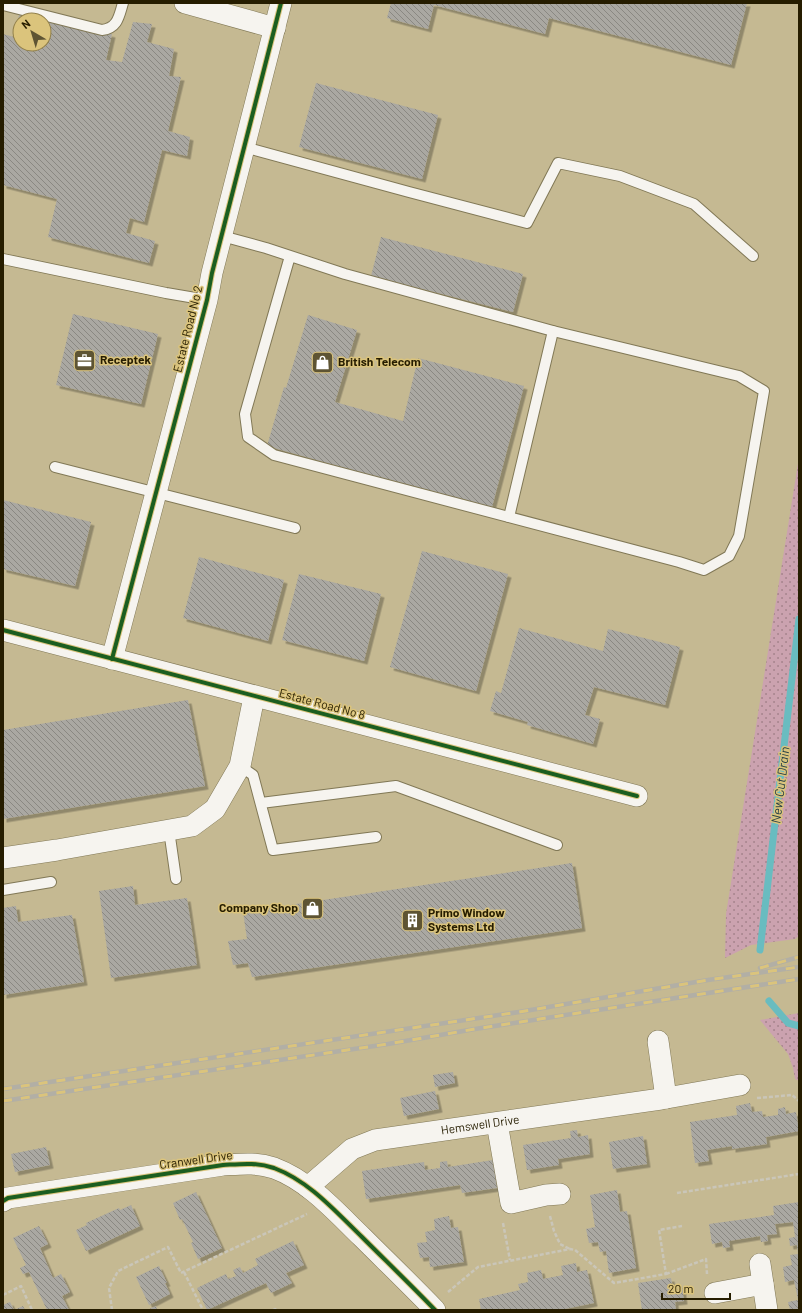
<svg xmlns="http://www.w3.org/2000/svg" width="802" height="1313" viewBox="0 0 802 1313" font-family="Barlow,sans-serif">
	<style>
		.grass { fill: url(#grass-dots) }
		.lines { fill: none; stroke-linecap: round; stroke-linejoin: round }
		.stream { stroke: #69bcc0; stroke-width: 7 }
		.building { fill: url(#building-back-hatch); filter: url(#shadow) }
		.lane-casing { stroke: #817856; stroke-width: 12 }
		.street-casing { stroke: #817856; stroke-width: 22 }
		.path { stroke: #cac6b9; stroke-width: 2.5; stroke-dasharray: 4 2; stroke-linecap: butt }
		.lane { stroke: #f6f4ef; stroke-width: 10 }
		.street { stroke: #f6f4ef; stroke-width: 21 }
		.rail-casing { stroke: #b2afa5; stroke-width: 4.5 }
		.rail { stroke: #dbc47c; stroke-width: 3; stroke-dasharray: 9; stroke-linecap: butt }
		.cycleway-casing { stroke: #dbc47c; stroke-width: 6 }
		.cycleway { stroke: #1b5e20; stroke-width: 4 }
		.labels { text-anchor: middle; stroke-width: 3; stroke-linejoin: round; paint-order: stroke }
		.street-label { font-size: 12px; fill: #261d00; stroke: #dbc47c }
		.poi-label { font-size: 12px; font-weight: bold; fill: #261d00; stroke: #dbc47c; text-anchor: start }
		.water-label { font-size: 13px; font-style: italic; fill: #274147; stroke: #dbc47c }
	</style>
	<defs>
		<pattern id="grass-dots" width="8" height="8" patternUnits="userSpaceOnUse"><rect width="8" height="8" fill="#cba2af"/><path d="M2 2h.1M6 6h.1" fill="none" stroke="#a5838c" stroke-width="1.8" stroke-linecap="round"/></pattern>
		<pattern id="building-back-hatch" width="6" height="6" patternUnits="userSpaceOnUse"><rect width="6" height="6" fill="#aaa8a2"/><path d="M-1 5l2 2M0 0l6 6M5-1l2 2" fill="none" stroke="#8a8882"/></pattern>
		<filter id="shadow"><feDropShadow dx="3.5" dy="3.5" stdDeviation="0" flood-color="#0004"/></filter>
	</defs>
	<rect width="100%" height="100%" fill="#c5b992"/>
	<g class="grass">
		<polygon points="799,457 799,936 795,939 751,945 725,958 726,914"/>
		<polygon points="799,1013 799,1081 795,1079 793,1068 788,1054 760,1020"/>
	</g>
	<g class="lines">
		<g class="stream">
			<polyline points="760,950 799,619"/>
			<polyline points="769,1001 788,1023 799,1026"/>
		</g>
	</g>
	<g class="building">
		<polygon points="391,3 747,3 731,65 549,18 545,34 434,5 428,29 387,18"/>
		<polygon points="19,15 41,19 20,20 20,44 44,44 44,20 112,34 106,60 122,62 133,22 152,24 147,42 174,49 169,76 181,77 168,131 190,137 187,156 162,150 144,222 130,218 126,233 155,241 149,263 48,237 57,199 3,185 3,34 14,37"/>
		<polygon points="316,83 438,115 422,179 299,147"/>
		<polygon points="381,237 523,274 513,312 371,276"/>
		<polygon points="73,314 158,334 141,404 56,385"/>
		<polygon points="308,315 357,330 335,402 403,421 418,358 524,386 492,507 387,479 387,480 267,446 284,387 286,388"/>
		<polygon points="3,500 91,522 75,586 3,569"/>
		<polygon points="422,551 508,574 476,691 390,667"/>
		<polygon points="199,557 284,580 268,641 183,618"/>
		<polygon points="299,574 381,594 364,661 282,640"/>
		<polygon points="519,628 603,651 608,629 680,647 665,705 594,687 585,715 600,719 593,744 527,725 528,722 490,711 496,691 501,693"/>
		<polygon points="188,700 205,786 3,819 3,730"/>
		<polygon points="572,863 582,928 252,977 248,963 233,965 228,941 247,939 243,912"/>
		<polygon points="133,886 135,905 187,898 197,965 111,978 99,891"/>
		<polygon points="16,906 18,922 72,915 84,982 3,995 3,908"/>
		<polygon points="453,1072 455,1083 435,1087 433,1075"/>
		<polygon points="435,1091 439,1109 404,1116 400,1098"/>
		<polygon points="750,1103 752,1112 762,1111 763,1117 778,1115 778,1109 785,1107 786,1114 796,1112 799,1131 766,1137 767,1144 732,1149 732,1146 707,1150 709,1161 695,1163 690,1122 737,1115 736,1106"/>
		<polygon points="577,1130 578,1137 588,1135 590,1154 558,1159 559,1165 527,1170 523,1145 571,1138 570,1131"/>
		<polygon points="643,1136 647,1164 613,1169 609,1142"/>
		<polygon points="46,1147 50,1165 15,1172 11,1154"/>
		<polygon points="493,1160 497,1188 462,1193 460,1185 366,1199 362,1171 424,1162 425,1170 440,1168 440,1162 447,1161 448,1167"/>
		<polygon points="617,1190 620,1212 627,1211 636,1268 609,1273 606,1251 600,1252 598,1242 589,1243 586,1229 595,1227 590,1195"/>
		<polygon points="196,1192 222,1248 198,1259 191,1243 193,1242 182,1219 180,1220 173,1203"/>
		<polygon points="799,1202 799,1310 790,1310 788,1302 798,1300 794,1280 785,1282 783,1267 792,1265 790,1255 798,1254 797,1245 790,1246 789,1238 795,1237 793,1222 775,1224 777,1234 767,1235 768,1241 761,1242 760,1236 729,1241 730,1247 723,1248 722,1242 712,1244 709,1224 774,1215 773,1206"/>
		<polygon points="131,1205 140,1226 86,1251 76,1230 87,1225 86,1223 119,1208 120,1210"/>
		<polygon points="449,1216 451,1228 458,1227 464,1262 430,1267 429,1257 420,1258 417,1243 427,1242 425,1232 435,1230 434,1219"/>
		<polygon points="39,1226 48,1244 40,1248 53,1278 61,1274 70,1292 62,1296 69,1310 47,1310 29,1272 23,1274 20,1268 26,1265 13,1238"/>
		<polygon points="293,1241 304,1265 286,1273 292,1283 271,1293 266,1283 207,1310 197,1288 226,1274 228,1279 236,1276 233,1270 240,1267 243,1273 258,1265 255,1259"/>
		<polygon points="576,1263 577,1272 587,1270 594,1303 560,1310 481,1310 479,1299 520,1290 518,1284 528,1282 527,1273 541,1270 543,1279 563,1275 561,1266"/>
		<polygon points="159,1266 167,1283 165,1283 170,1294 149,1305 136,1277"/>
		<polygon points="671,1278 673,1288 682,1286 684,1301 675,1302 676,1310 642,1310 638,1283"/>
		<polygon points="10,1302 14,1310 23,1306 25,1310 3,1310 3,1305"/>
		<polygon points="156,1306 157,1310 147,1310"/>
	</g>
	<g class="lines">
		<defs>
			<g id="lane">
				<path d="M3,5l99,25c16,-2 17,-14 21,-27"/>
				<polyline points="244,147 409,192 527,223 558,163 620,176 694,204 753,256"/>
				<polyline points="222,236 266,248 345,274 553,331 739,376 764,391 739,536 729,556 704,570 679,562 274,455 248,437 245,414 290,256"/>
				<polyline points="3,259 166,293 207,300"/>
				<polyline points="55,467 295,528"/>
				<polyline points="509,517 553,331"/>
				<polyline points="240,766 253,775 273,850 376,837"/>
				<polyline points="261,803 396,786 557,845"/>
				<polyline points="169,830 176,879"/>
				<polyline points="3,890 51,882"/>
			</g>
			<g id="street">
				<polyline points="185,3 275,28"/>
				<polyline points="3,630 637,796"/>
				<polyline points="112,659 207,300 212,273 281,3"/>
				<polyline points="3,858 57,850 192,826 215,809 240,766 254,697"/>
				<polyline points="658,1041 666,1098"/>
				<polyline points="497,1123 511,1203 546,1195 560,1194"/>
				<path id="s1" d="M308,1187l44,-38 23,-9 286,-41 79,-14"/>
				<path d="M3,1201l5,-3 215,-33c18,-1 33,-3 51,3 35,13 61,43 88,69 24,24 49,48 73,73"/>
				<polyline points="760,1264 767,1310"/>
				<polyline points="715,1293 763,1284"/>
			</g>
		</defs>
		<use href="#lane" class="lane-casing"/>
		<use href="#street" class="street-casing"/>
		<g class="path">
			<polyline points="757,1098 792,1095 799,1101"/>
			<polyline points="677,1193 799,1174"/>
			<polyline points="550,1216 554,1231 560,1244 570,1249"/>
			<polyline points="503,1223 510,1260"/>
			<polyline points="184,1272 203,1310"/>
			<polyline points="666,1274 706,1259 707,1274"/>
			<polyline points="448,1292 478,1267 570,1249 575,1250 614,1283 666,1274 659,1230 682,1226"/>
			<polyline points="3,1295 21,1286 32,1310"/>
			<polyline points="112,1310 109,1288 118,1271 168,1247 181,1273 307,1214"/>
			<polyline points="273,1310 275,1309 276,1310"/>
		</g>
		<use href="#lane" class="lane"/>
		<use href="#street" class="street"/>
		<defs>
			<g id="rail">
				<polyline points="760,968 799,957"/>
				<polyline points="3,1089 519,1012 708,980 799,967"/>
				<polyline points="3,1101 388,1044 475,1029 799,979"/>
			</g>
		</defs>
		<use href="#rail" class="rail-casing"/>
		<use href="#rail" class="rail"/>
		<defs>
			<g id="cycleway">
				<polyline points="3,630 637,796"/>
				<polyline points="112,659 207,300 212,273 281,3"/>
				<path d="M3,1201l5,-3 215,-33c18,-1 33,-3 51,3 35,13 61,43 88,69 24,24 49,48 73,73"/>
			</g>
		</defs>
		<use href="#cycleway" class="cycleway-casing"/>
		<use href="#cycleway" class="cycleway"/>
	</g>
	<defs>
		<symbol id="office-square" viewBox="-11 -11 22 22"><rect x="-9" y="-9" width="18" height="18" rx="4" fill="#5e5433" stroke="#dbc47c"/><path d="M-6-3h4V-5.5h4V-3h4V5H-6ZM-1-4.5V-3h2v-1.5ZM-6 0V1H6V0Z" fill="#fff"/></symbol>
		<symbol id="shop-square" viewBox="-11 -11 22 22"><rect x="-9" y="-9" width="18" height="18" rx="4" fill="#5e5433" stroke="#dbc47c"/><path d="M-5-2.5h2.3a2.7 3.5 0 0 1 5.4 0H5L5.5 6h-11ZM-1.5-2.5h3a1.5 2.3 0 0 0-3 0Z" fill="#fff"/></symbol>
		<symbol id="building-square" viewBox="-11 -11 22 22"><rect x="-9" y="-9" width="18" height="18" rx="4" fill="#5e5433" stroke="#dbc47c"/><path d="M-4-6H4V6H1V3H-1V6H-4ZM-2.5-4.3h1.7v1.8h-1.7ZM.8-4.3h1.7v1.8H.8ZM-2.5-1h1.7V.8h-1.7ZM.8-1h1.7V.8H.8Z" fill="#fff"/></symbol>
	</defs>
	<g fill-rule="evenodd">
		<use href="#office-square" x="72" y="348" width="25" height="25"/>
		<use href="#shop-square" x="310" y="350" width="25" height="25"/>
		<use href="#shop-square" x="300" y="896" width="25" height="25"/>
		<use href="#building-square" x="400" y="908" width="25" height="25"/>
	</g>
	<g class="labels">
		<g class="street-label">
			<text transform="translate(188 329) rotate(-76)" y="4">Estate Road No 2</text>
			<text transform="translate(322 704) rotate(15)" y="4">Estate Road No 8</text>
			<text dy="4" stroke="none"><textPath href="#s1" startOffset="189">Hemswell Drive</textPath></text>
			<text transform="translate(196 1160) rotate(-8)" y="4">Cranwell Drive</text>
		</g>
		<g class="poi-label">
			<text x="100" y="364">Receptek</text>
			<text x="338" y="366">British Telecom</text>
			<text x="298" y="912" text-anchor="end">Company Shop</text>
			<text x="428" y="917">Primo Window<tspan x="428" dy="14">Systems Ltd</tspan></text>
		</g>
		<g class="water-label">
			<text transform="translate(780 785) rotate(-83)" y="5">New Cut Drain</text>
		</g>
	</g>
	<rect width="802" height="1313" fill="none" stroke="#261d00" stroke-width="8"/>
	<g transform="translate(32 32) rotate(322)"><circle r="19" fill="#dbc47c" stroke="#93814a"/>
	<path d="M0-3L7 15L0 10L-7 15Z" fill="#5e5433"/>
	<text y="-6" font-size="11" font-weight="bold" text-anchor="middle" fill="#261d00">N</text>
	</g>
	<path d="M662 1293v6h68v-6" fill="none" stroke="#261d00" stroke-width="2"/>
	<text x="668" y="1293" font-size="12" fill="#261d00" stroke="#dbc47c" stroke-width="3" paint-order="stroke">20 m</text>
</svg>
